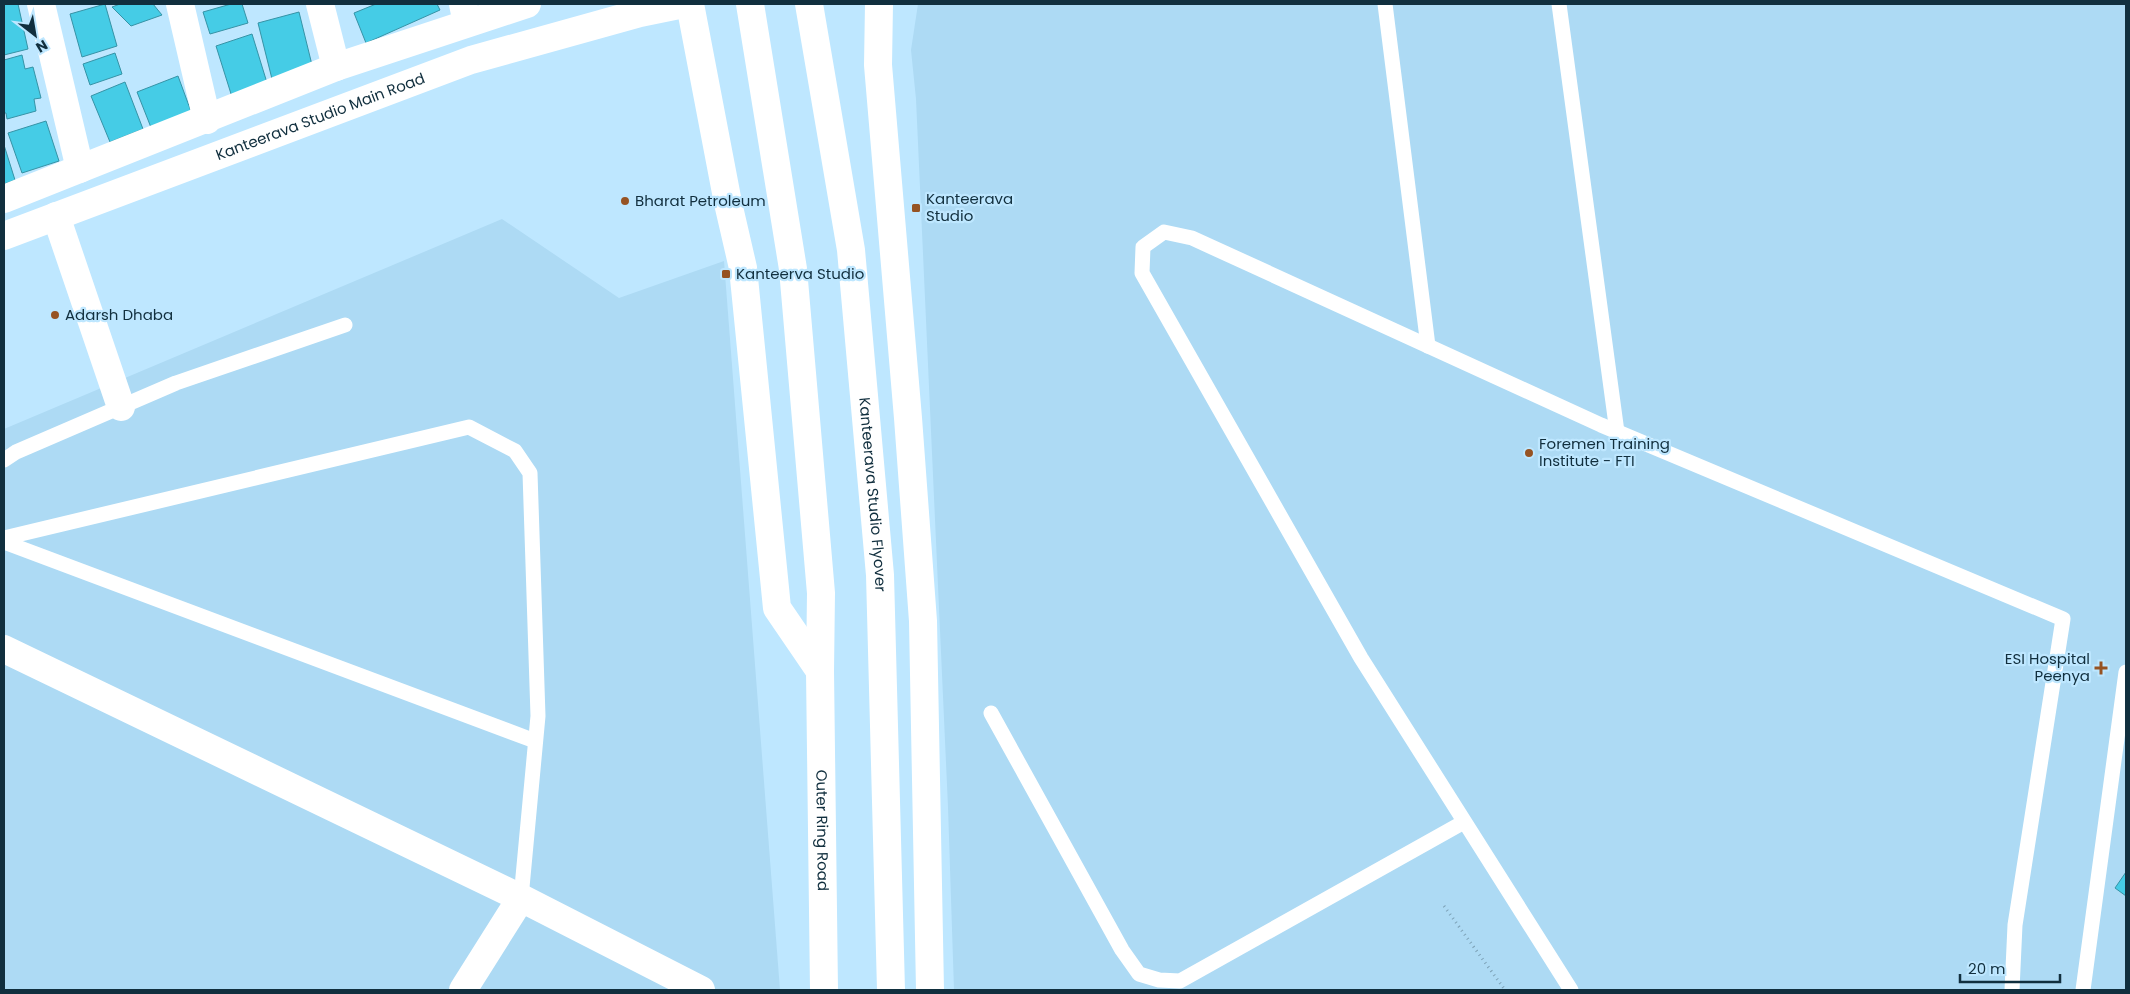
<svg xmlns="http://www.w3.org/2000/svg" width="2130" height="994" viewBox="0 0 2130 994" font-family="Poppins,sans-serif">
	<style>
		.built { fill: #addaf4 }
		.building { fill: #45cce6; stroke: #3693a6 }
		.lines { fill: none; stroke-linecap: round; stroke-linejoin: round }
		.path { stroke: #7da2b7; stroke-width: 3; stroke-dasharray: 1 4; stroke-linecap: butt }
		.lane { stroke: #fff; stroke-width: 15 }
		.street { stroke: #fff; stroke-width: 28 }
		.secondary { stroke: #fff; stroke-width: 28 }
		.highway { stroke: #fff; stroke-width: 28 }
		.poi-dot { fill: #965323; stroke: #bee7ff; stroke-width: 2 }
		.labels { text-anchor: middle; stroke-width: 4.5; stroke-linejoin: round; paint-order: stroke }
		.street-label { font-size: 15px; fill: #112f3e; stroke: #bee7ff }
		.poi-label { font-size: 15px; fill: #112f3e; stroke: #bee7ff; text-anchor: start }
	</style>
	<rect width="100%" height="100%" fill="#bee7ff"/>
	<g class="built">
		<polygon points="918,4 2126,4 2126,990 954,990 948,807 916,99 911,50"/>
		<polygon points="502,219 619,298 724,261 780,990 4,990 4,429"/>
	</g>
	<g class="building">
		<polygon points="4,4 18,4 28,49 4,55"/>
		<polygon points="105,4 117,46 82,57 70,14"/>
		<polygon points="120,4 153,4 162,15 131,26 112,7"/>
		<polygon points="231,4 242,4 248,23 210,34 203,12"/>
		<polygon points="376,4 437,4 440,10 366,43 354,13"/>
		<polygon points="299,12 313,69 272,79 258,23"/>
		<polygon points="252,34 268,86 232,97 216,46"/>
		<polygon points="115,53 122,74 90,85 83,64"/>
		<polygon points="22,55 25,69 33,67 41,98 34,99 36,111 7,119 6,113 4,113 4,60"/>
		<polygon points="178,76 192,114 152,130 137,92"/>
		<polygon points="125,82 143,129 110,142 91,96"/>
		<polygon points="46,121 59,161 22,173 8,133"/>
		<polygon points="4,145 15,180 4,184"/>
		<polygon points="2126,872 2126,896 2115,888"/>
	</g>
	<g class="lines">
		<polyline class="path" points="1444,906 1505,990"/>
		<g class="lane">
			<polyline points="1385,4 1428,346"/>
			<polyline points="1559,4 1617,432"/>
			<polyline points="4,460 16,452 176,383 345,325"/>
			<polyline points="4,538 469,427 515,451 530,473 538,716 521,898"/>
			<polyline points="4,542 535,741"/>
			<polyline points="991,713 1122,950 1139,974 1159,980 1180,981 1464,822"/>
			<polyline points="1571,990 1361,658 1142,273 1143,247 1164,232 1192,238 1601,425 2063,619 2015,925 2012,990"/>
			<polyline points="2083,990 2126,672"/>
		</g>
		<g class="street">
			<polyline points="41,4 80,169"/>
			<polyline points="180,4 207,120"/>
			<polyline points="320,4 336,67"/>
			<polyline points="463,4 467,23"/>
			<polyline points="56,216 121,407"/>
			<polyline points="4,649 521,898 701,990"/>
			<polyline points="463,990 521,898"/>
		</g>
		<g class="secondary">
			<polyline points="690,4 728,203 743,268 777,608 820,671"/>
			<polyline points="879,4 878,65 908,418 923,621 930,990"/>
			<polyline points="4,199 336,67 527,4"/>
			<path id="s1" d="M4,236l467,-176 169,-47 44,-9"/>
		</g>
		<g class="highway">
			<path id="s2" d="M750,4l43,265 28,324 -1,78 4,319"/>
			<path id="s3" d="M809,4l42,246 29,325 11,415"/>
		</g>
	</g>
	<g class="poi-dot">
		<circle cx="625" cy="201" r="5"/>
		<rect x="911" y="203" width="10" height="10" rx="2.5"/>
		<rect x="721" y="269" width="10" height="10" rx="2.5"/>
		<circle cx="55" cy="315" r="5"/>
		<circle cx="1529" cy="453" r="5"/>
		<path d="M2098.5 660.5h5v5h5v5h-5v5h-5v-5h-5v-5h5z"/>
	</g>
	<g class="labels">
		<g class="street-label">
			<text dy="5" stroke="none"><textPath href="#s1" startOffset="338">Kanteerava Studio Main Road</textPath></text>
			<text dy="5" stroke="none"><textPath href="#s3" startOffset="495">Kanteerava Studio Flyover</textPath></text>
			<text dy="5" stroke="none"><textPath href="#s2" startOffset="831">Outer Ring Road</textPath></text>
		</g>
		<g class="poi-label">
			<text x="926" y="204">Kanteerava<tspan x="926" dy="17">Studio</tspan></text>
			<text x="635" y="206">Bharat Petroleum</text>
			<text x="736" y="279">Kanteerva Studio</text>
			<text x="65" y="320">Adarsh Dhaba</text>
			<text x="1539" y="449">Foremen Training<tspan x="1539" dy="17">Institute - FTI</tspan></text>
			<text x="2090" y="664" text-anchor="end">ESI Hospital<tspan x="2090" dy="17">Peenya</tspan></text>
		</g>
	</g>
	<rect width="2130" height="994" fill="none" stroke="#112f3e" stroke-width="10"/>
	<g transform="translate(35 35) rotate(149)" stroke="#bee7ff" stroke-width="4" paint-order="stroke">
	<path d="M0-4L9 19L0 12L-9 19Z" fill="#112f3e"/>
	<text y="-8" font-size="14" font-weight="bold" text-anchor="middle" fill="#112f3e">N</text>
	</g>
	<path d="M1960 974v8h100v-8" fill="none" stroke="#112f3e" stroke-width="2.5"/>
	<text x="1968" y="974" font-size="15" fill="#112f3e" stroke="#bee7ff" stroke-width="4" paint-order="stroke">20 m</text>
</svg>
